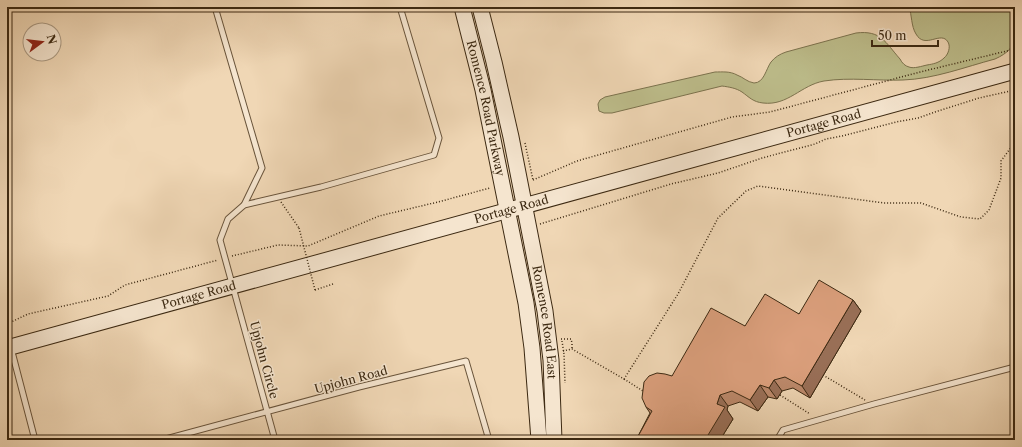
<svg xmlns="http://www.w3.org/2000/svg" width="1022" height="447" viewBox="0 0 1022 447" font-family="'Libre Caslon Text',serif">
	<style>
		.green { fill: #bdbd8b; stroke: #7c734e }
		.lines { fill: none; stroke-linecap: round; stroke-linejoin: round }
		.lane-casing { stroke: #69543b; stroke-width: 7 }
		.secondary-casing { stroke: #3c2912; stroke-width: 17 }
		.path { stroke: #3c2912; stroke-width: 1.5; stroke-dasharray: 1 2; stroke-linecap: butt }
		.lane { stroke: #f5e5cf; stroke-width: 5 }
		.secondary { stroke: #f5e5cf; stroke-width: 15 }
		.path-bridge { stroke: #3c2912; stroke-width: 1.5; stroke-dasharray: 1 2; stroke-linecap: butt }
		.wall { fill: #bc896b; stroke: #3c2912 }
		.shaded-wall { fill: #996f57; stroke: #3c2912 }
		.building { fill: #db9f7c; stroke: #3c2912 }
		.labels { text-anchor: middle; stroke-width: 3; stroke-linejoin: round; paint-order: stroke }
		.street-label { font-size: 12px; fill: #3c2912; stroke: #f5e5cf }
	</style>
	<rect width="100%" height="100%" fill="#f0d7b5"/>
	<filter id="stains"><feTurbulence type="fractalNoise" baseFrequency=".005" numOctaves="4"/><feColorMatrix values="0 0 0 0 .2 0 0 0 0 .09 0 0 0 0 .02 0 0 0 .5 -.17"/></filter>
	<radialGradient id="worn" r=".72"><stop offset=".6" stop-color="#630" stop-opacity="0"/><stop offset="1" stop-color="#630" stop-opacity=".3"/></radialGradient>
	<path class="green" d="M909,7h106c0,25 7,40 -20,52 -30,8 -61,20 -92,21 -26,1 -53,-3 -79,1 -23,4 -36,25 -61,22 -10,-1 -14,-6 -21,-11 -6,-4 -13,-5 -20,-6l-110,27h-8l-5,-2 -1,-7 2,-4 5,-3 110,-25c7,0 15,-1 22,3 6,2 10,7 17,8 10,0 12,-14 17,-21 4,-5 9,-8 15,-10l70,-19c25,-3 29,9 44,26 2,4 5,7 9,8 5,2 13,-1 18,-2 6,-1 12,-2 17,-7 4,-3 7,-11 4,-16 -7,-12 -23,8 -32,-8 -5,-8 -4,-19 -7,-27z"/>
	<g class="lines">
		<defs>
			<g id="lane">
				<polyline points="215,7 262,168 244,205"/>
				<polyline points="11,348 35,440"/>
				<polyline points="162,440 359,387 466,361 489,440"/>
				<polyline points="275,440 220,240 228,219 244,205 321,187 434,155 439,138 400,7"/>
				<polyline points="777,440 783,430 874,404 1015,367"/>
			</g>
			<g id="secondary">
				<path id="s1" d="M462,7l21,83 43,213 6,45 7,92"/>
				<path id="s2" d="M480,7l14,55 17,75 34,174 6,49 3,80"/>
				<path id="s3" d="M7,348l1008,-277"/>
			</g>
		</defs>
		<use href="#lane" class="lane-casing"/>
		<use href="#secondary" class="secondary-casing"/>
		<g class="path">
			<polyline points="525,143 533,180"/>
			<polyline points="533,180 577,161 732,117 770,112 920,72 1015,49"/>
			<polyline points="281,202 299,228"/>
			<polyline points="540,224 671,184 718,173 762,158 815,144 826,139 842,136 896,122 918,118 935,112 979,98 1015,90"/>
			<polyline points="232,256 278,245 308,246 379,216 438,202 490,188"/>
			<polyline points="315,290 333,284"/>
			<polyline points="7,324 28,314 108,296 125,285 218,260"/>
			<polyline points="561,339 571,339 572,343 572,349"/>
			<polyline points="562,341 564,354 565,383"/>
			<polyline points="563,351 572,349 624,379 678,294 718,218 746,191 758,186 884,203 921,203 961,217 980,219 989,210 1001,178 1001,161 1015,142"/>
			<polyline points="823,375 865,400"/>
			<polyline points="624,379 643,391"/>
			<polyline points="780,395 810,414"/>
			<polyline points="723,435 732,440"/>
		</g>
		<use href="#lane" class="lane"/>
		<use href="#secondary" class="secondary"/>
		<polyline class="path-bridge" points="299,228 315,290"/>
	</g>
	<polygon class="wall" points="853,300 861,311 810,398 793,388 782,391 777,399 768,397 758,411 740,402 728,406 727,410 733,419 720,440 636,440 650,413 646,407 672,376 745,326 799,314"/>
	<g class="shaded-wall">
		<polygon points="853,300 861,311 810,398 802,386"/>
		<polygon points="774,380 782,391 777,399 769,388"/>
		<polygon points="760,385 768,397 758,411 750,400"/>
		<polygon points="720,395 728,406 727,410 733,419 720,440 705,440"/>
	</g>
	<polygon class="building" points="819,280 853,300 802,386 785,377 774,380 769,388 760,385 750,400 732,391 720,395 717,404 725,407 705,440 700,440 696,438 695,440 636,440 652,411 646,407 642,398 644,382 649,376 657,373 665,374 672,376 711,308 745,326 765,294 799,314"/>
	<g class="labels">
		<g class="street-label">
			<text dy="4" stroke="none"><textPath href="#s1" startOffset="104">Romence Road Parkway</textPath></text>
			<text dy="4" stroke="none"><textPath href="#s3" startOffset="847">Portage Road</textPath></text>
			<text dy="4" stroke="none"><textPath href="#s3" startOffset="523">Portage Road</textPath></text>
			<text dy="4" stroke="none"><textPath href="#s3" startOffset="199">Portage Road</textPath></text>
			<text dy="4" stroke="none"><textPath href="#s2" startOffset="322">Romence Road East</textPath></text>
			<text transform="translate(264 360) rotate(75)" y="4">Upjohn Circle</text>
			<text transform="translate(351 380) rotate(-15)" y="4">Upjohn Road</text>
		</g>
	</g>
	<rect width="1022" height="447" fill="none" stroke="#f0d7b5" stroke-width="24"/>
	<rect x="8" y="8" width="1006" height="431" fill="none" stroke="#3c2912" stroke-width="2"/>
	<rect x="12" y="12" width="998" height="423" fill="none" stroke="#3c2912"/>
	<g transform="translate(42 42) rotate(75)"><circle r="19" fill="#f5e5cf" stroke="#ab9a83"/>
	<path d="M0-3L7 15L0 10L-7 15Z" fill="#8f2418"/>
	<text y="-6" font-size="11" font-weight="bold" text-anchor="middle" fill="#3c2912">N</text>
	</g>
	<path d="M872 40v6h66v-6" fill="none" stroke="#3c2912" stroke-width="2"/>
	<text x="878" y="40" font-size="12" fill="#3c2912" stroke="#f5e5cf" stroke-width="3" paint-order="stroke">50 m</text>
	<rect width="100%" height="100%" filter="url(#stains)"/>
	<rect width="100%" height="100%" fill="url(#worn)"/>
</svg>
